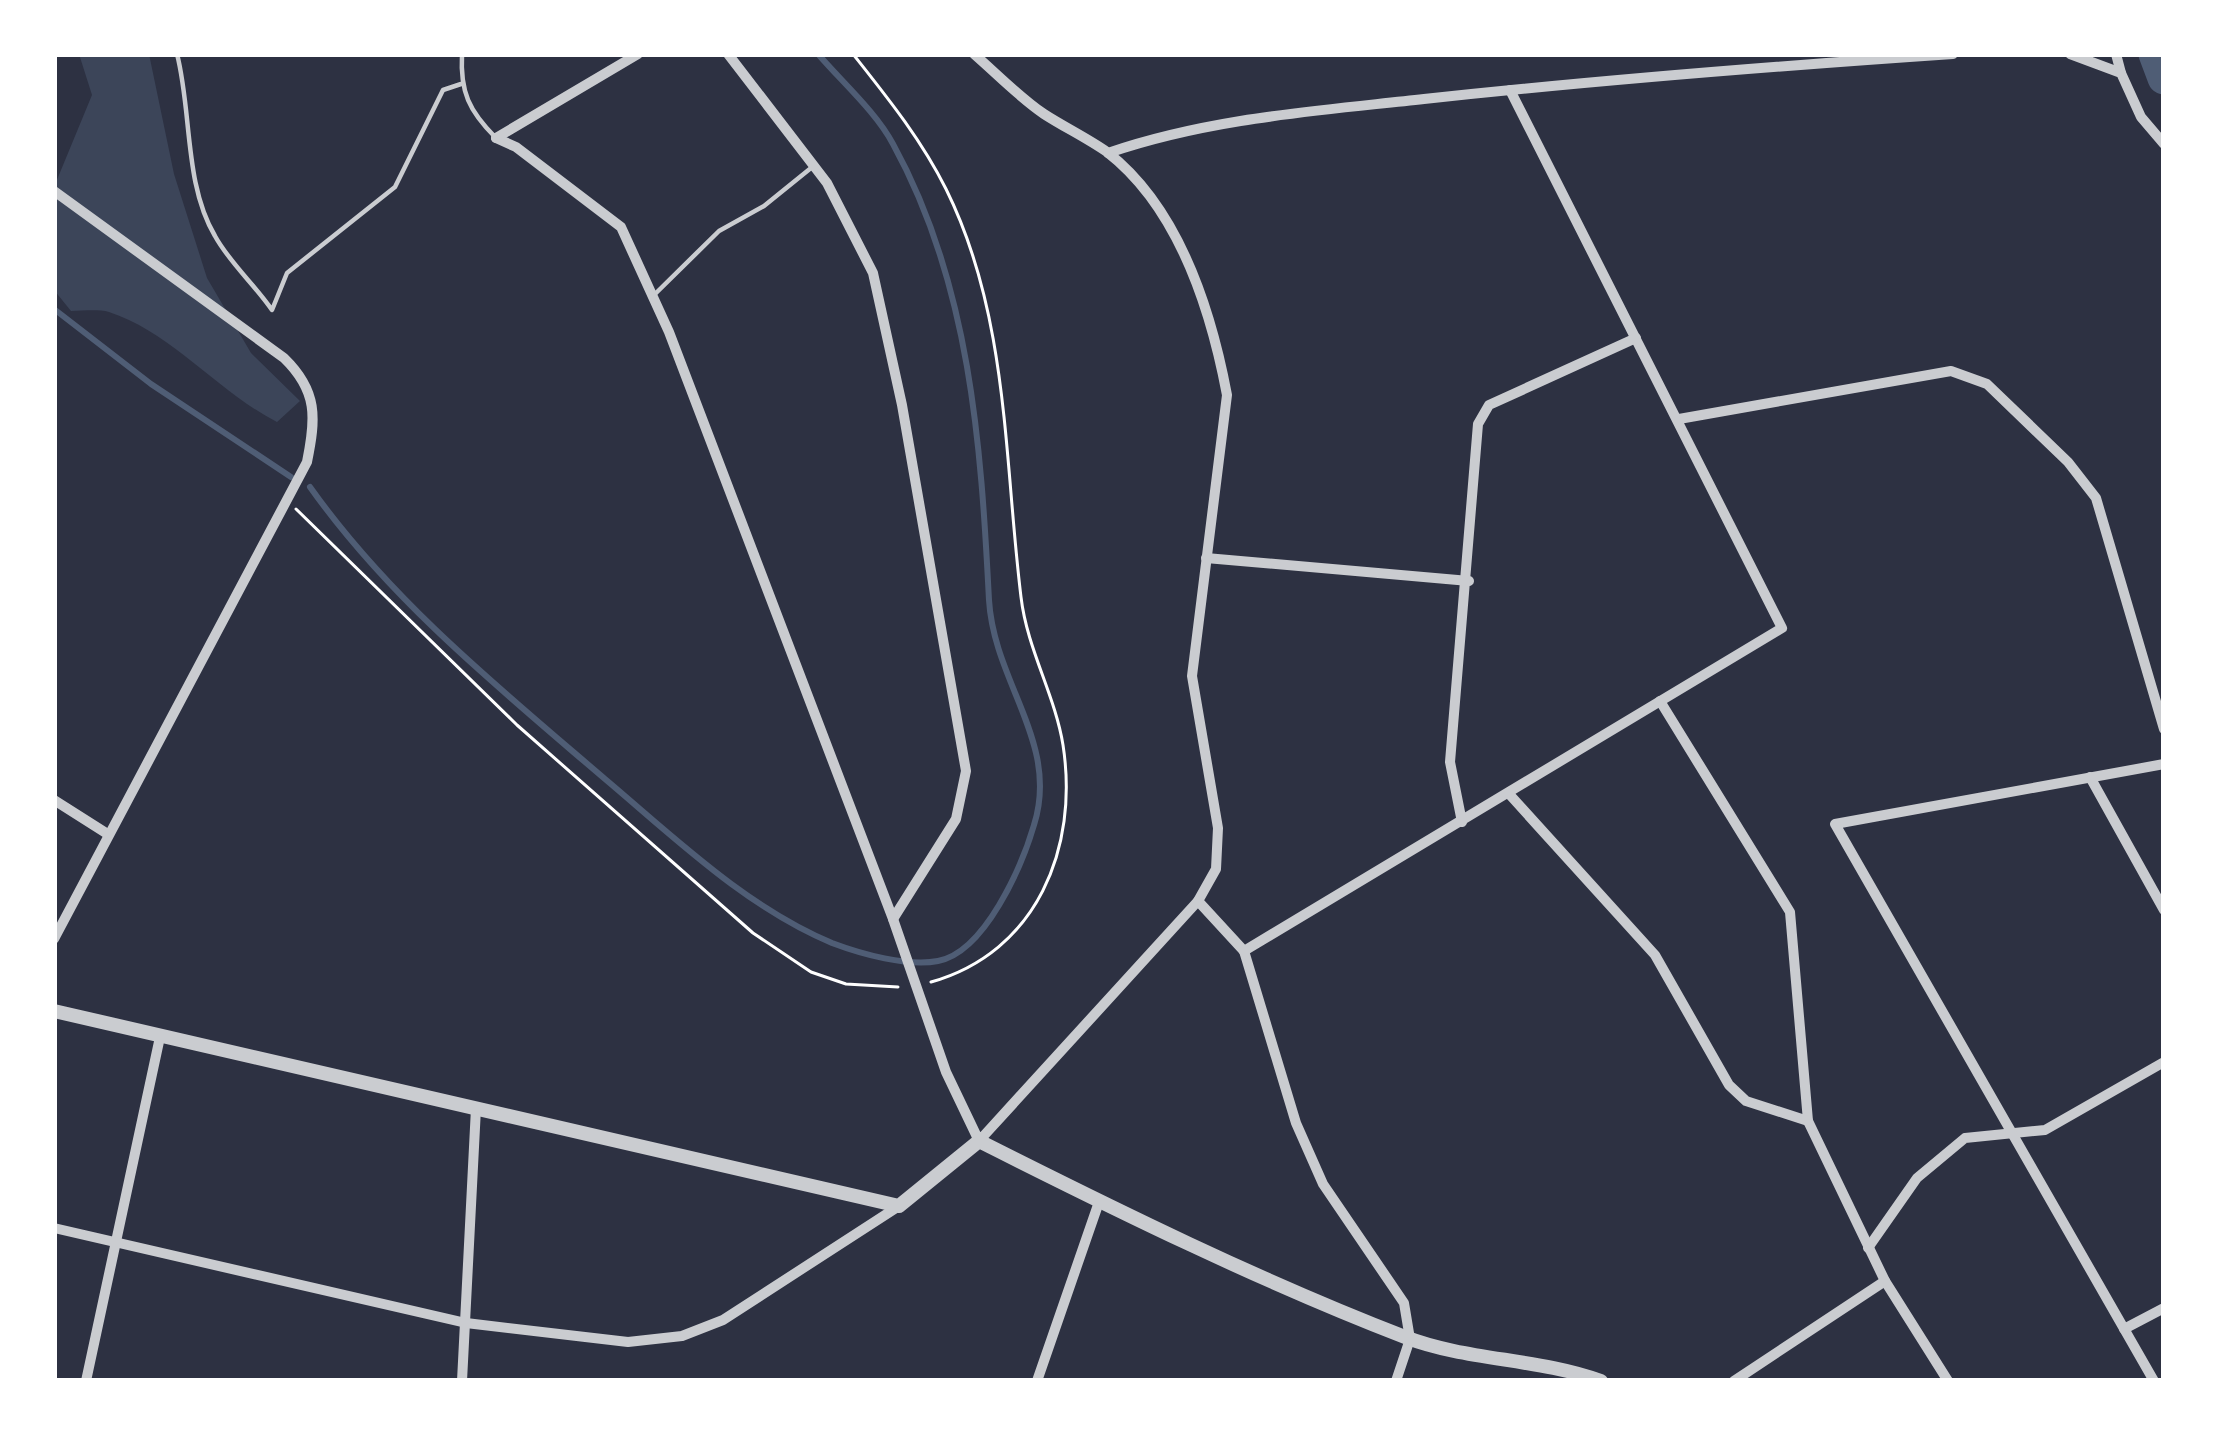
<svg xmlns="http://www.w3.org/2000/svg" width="2218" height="1435" viewBox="0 0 2218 1435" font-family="Lora,serif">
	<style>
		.green { fill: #3c4559 }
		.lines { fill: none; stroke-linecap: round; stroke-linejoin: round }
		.stream { stroke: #4f5d75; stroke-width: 6 }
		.river { stroke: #4f5d75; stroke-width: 33 }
		.path { stroke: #fff; stroke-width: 3 }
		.service { stroke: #caccd0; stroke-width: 4.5 }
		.minor { stroke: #caccd0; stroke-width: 10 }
		.tertiary { stroke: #caccd0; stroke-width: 14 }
	</style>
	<rect width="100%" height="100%" fill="#2d3142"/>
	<path class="green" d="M79,54h70l25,120 33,104 44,75 49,48 -23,21c-59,-30 -106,-90 -168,-110 -11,-3 -27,-1 -38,-1l-17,-21v-103l38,-92z"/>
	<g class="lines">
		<g class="stream">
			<polyline points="54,309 151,384 291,477"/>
			<path d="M310,487c81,114 190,202 295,292 70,59 141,128 227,164 29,11 76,24 106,18 47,-9 84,-95 96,-136 26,-82 -40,-142 -45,-225 -8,-156 -19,-316 -96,-456 -17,-32 -51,-62 -75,-90"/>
		</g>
		<polyline class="river" points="2155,54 2164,78"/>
		<g class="path">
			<path d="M853,54c34,43 68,85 93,135 63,127 58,270 75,408 6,52 34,98 42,148 16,103 -26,207 -132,237"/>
			<polyline points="296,509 517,725 753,933 811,972 846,984 898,987"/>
		</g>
		<g class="service">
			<path d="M177,54c15,58 7,130 38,182 14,26 40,49 57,74l15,-37 108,-86 48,-97 18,-6"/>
			<path d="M462,54c-2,38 7,57 34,84"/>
			<polyline points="653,296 719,231 764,206 811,168"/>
		</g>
		<g class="minor">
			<polyline points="728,54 827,183 873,273 902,405 966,771 956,819 893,919"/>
			<path d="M974,54c23,20 45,43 70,60 20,13 43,24 63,38 71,55 104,158 120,243l-35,281 26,152 -2,41 -18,32"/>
			<polyline points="2070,54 2121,73 2141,117 2164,144"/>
			<polyline points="2116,54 2121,73"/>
			<polyline points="496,138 516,147 621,227 669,332 893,919 946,1072 979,1141 1198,901 1244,951 1782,628 1510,90"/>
			<polyline points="496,138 638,54"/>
			<path d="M1108,153c102,-35 209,-42 316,-54 176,-19 352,-33 529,-45"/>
			<path d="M54,191l230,167c34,33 32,60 23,104l-253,477"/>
			<polyline points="1679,419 1951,371 1987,384 2068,462 2096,498 2164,729"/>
			<polyline points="1206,558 1469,581"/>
			<polyline points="1660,701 1790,912 1808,1121 1885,1281 1948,1381"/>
			<polyline points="2090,777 2164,910"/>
			<polyline points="1510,795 1655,955 1729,1085 1746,1101 1808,1121"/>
			<polyline points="54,800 106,833"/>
			<polyline points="1462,822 1450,762 1478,424 1489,405 1636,338"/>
			<polyline points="1244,951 1296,1123 1323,1184 1404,1303 1410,1339 1396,1381"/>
			<polyline points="54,1228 466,1323 628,1342 682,1336 723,1320 899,1206"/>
			<polyline points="1868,1248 1917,1178 1965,1138 2045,1130 2164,1062"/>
			<polyline points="2124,1329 2164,1308"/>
			<polyline points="86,1381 160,1037"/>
			<polyline points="462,1381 476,1108"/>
			<polyline points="1037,1381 1099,1202"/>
			<polyline points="1734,1381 1885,1281"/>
			<polyline points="2154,1381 1835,824 2164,764"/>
		</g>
		<path class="tertiary" d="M54,1011l845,195 80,-65c139,70 281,140 426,196 62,24 133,21 196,44"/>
	</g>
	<rect width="2218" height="1435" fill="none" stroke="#ffffff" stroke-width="114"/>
</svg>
